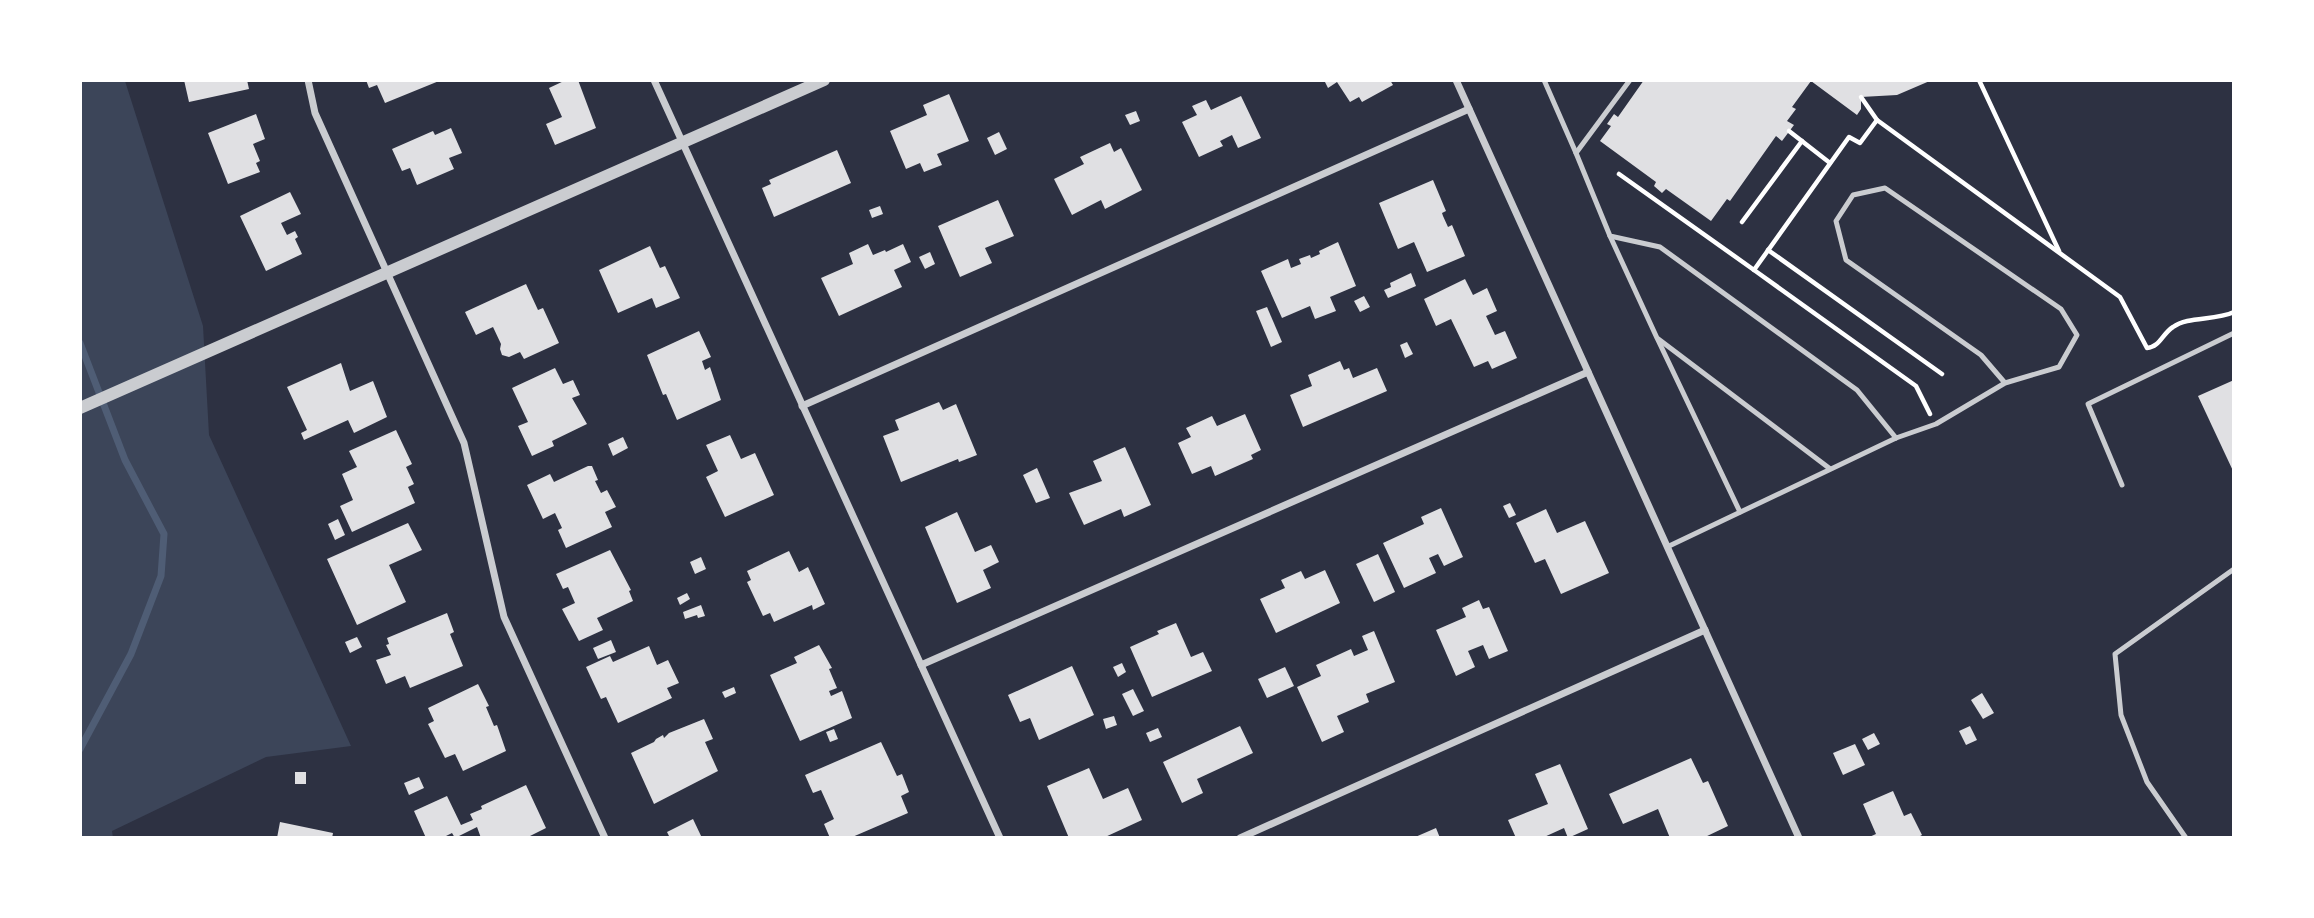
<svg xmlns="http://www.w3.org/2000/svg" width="2314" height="918" viewBox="0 0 2314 918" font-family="'Alegreya Sans',sans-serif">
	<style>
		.green { fill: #3c4559 }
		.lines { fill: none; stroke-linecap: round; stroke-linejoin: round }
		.stream { stroke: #4f5d75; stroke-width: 7 }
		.building { fill: #e0e0e3 }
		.path { stroke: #fff; stroke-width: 4.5 }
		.service { stroke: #caccd0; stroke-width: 5 }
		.minor { stroke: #caccd0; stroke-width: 7 }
		.tertiary { stroke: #caccd0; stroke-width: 12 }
	</style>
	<rect width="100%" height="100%" fill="#2d3142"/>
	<polygon class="green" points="80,81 125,81 203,326 209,435 351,746 266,757 112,831 113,838 80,837"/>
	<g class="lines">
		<polyline class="stream" points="80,343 125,460 164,534 161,576 131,654 80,749"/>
	</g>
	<g class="building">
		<polygon points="184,80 247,80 249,89 189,102"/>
		<polygon points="366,80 439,80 439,81 385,103 377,85 369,88"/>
		<polygon points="566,80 578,80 596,128 555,145 546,124 562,117 549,88"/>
		<polygon points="1324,80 1390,80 1393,85 1362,102 1359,97 1350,102 1337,82 1328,88"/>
		<polygon points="1644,80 1932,80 1897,95 1861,97 1861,109 1857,115 1811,81 1792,107 1796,109 1787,121 1794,125 1782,141 1776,136 1730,201 1727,199 1711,221 1666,189 1662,193 1654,186 1656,182 1600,141 1611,126 1607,124 1614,114 1618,117"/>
		<polygon points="949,94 969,141 937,154 942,165 924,172 920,163 906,169 890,131 927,115 923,105"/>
		<polygon points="1241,96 1261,138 1238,148 1232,135 1220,141 1223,146 1199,157 1182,122 1197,115 1192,106 1206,100 1211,110"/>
		<polygon points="1136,111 1140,121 1130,125 1125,115"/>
		<polygon points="256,114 265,139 253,144 260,161 256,163 260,172 228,184 208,133"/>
		<polygon points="451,128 462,153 449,158 454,169 417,185 410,168 402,171 392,149 433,131 435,135"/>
		<polygon points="999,132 1007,149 995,155 987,138"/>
		<polygon points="1110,143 1114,152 1121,148 1142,190 1105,209 1101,200 1072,215 1054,179 1084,164 1080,157"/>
		<polygon points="837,150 851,183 774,217 762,188 771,184 769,180"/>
		<polygon points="1433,180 1446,211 1442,213 1443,216 1448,227 1452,225 1465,256 1427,272 1414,242 1398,249 1379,203"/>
		<polygon points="290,192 301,214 281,223 287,235 295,231 298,237 295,239 302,254 266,271 240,216"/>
		<polygon points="998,200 1014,236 985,248 992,263 960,277 938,226"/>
		<polygon points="880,206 883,214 872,218 869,210"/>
		<polygon points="1338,242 1356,286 1330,297 1336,311 1315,319 1310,306 1282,318 1261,271 1288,259 1291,268 1301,264 1299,259 1310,255 1311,258 1320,254 1319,251"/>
		<polygon points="868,244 873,255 885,250 886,252 903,244 911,262 894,270 902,287 839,316 821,278 853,264 849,253"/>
		<polygon points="650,246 660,268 665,266 680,298 656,308 652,298 618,313 599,270"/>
		<polygon points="930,252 935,264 925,269 919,257"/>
		<polygon points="1411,273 1416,286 1388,298 1384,290 1391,287 1390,283"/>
		<polygon points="1465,279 1473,295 1487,288 1497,311 1486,316 1495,335 1505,331 1517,358 1492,369 1488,361 1474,367 1451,319 1436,326 1424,299"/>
		<polygon points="526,284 538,310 543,308 559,343 524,359 520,352 509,357 502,355 500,349 501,344 493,327 476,335 465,312"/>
		<polygon points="1364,296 1370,307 1360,312 1354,301"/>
		<polygon points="1267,307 1282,342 1271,347 1256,311"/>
		<polygon points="699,331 711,357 702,361 705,370 710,367 721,400 677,420 666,394 663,395 647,355"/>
		<polygon points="1407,342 1413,354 1405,358 1400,345"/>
		<polygon points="1340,361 1344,370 1349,368 1353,378 1377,368 1387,391 1303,427 1290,395 1312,386 1308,375"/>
		<polygon points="341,363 350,391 373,381 387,417 354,433 348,420 304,440 301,433 307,430 287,387"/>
		<polygon points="555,368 563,384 573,380 580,395 572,398 587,424 552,441 554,446 532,456 518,426 528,422 512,388"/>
		<polygon points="2234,380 2234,473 2198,396"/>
		<polygon points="939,402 943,410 956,404 977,455 959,462 958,459 901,482 883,436 899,430 895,420"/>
		<polygon points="1245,414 1261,450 1251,455 1253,459 1215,476 1211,466 1192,474 1178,443 1191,437 1186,428 1212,416 1217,426"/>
		<polygon points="396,430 412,464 406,467 414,484 408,487 415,503 352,532 340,506 353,500 342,474 357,467 349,451"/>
		<polygon points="730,435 741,459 755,453 774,495 725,517 706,477 718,471 706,445"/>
		<polygon points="623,437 628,448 613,456 608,444"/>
		<polygon points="1125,447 1151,505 1124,517 1121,509 1084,525 1069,493 1102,481 1093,461"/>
		<polygon points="588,466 592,466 598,480 595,481 601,493 607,490 616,507 605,512 612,527 566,548 558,530 562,528 555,513 543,519 527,485 550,474 554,482"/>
		<polygon points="1037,468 1050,498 1036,503 1023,475"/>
		<polygon points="1510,503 1516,515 1509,518 1503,506"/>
		<polygon points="1441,508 1463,557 1444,566 1438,554 1429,558 1436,573 1404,588 1383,543 1424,524 1421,517"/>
		<polygon points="1546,509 1557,533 1585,521 1609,573 1561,594 1545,559 1535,563 1516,523"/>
		<polygon points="957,512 975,552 991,545 999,562 983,570 991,588 957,603 925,527"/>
		<polygon points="338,519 345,535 335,540 328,524"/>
		<polygon points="408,523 422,550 389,565 406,602 357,625 327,559"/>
		<polygon points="610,550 631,590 629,591 633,601 597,618 603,630 579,641 562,609 575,603 568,587 563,589 556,574"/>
		<polygon points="789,551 799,572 808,567 825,604 813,610 812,605 774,622 770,613 763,616 747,582 751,580 747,571"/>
		<polygon points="1378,554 1395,592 1374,602 1356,564"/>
		<polygon points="701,557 706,569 695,574 690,562"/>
		<polygon points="1325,570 1340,603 1276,633 1260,599 1285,588 1281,580 1301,571 1305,579"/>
		<polygon points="687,593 690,599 680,605 677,598"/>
		<polygon points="1479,600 1483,609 1489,607 1508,651 1489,659 1483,645 1468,651 1475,667 1456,676 1436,630 1466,617 1462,608"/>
		<polygon points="701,605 705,616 698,618 697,615 685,619 683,612"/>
		<polygon points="447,613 454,632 450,634 463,666 410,688 405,676 386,684 376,660 391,655 386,645 389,644 387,638"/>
		<polygon points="1176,623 1191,657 1203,652 1212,671 1152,697 1130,647 1159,634 1157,631"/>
		<polygon points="1374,631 1395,682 1366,694 1369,702 1337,716 1344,732 1322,742 1297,687 1321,676 1316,665 1351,649 1354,656 1368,650 1362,636"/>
		<polygon points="357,637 362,647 350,653 345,642"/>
		<polygon points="611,640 616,652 598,659 593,648"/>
		<polygon points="819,645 832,668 829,669 837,688 829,691 831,696 842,691 852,718 800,741 770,675 797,663 794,657"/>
		<polygon points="649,646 657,665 668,660 679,683 667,688 672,698 618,723 606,697 601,699 586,667 610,656 613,662"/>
		<polygon points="1122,663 1126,672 1118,677 1113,667"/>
		<polygon points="1072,666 1094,715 1039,740 1030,718 1020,722 1008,695"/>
		<polygon points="1285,667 1294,686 1267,698 1258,679"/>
		<polygon points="478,684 489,706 486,707 494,726 497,725 506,751 463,771 455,754 445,758 428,724 434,721 428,708"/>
		<polygon points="734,687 736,693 725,698 722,692"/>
		<polygon points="1133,689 1144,711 1133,716 1122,694"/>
		<polygon points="1982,693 1994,713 1983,719 1971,700"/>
		<polygon points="1114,716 1117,725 1106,729 1103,719"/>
		<polygon points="704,719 713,739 705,742 718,771 654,804 631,753 654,742 656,739 663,735 664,738 669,733"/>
		<polygon points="1240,726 1253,753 1197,779 1203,793 1182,803 1163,762"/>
		<polygon points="1970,726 1977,740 1966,745 1959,731"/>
		<polygon points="1158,728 1162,737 1150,742 1146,733"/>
		<polygon points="834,729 838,739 830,742 826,732"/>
		<polygon points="1874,733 1880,744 1868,750 1862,739"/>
		<polygon points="881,742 897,776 902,774 909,792 901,796 908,813 850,838 830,838 824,824 834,819 821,790 813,793 805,775"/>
		<polygon points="1855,744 1865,765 1843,775 1833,753"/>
		<polygon points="1691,758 1703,783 1708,781 1728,826 1703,838 1670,838 1658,809 1623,824 1609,794"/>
		<polygon points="1560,764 1588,829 1568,838 1564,828 1542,838 1516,838 1508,820 1548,804 1535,774"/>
		<polygon points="1089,768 1103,799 1128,788 1142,820 1103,838 1069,838 1047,786"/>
		<rect x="295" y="772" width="11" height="12"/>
		<polygon points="419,777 424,788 409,795 404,783"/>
		<polygon points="526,785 546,828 526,838 481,838 477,827 455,838 452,833 442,838 426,838 414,811 447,796 461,825 473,820 470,814 482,809 481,806"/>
		<polygon points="1893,791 1904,816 1911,813 1922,835 1916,838 1867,838 1876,834 1863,804"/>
		<polygon points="693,819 702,838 670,838 667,832"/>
		<polygon points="280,822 333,833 332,838 277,838"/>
		<polygon points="1436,828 1440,838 1413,838"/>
	</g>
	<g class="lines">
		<g class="path">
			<polyline points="1979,80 2059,251"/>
			<polyline points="1861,97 1877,120"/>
			<polyline points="1789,131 1830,163"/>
			<path d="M1619,174l135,96 95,-133 11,6 17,-23 243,177 27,51c13,-1 15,-14 26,-21 15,-11 42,-6 61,-15"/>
			<polyline points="1742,222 1802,141"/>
			<polyline points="1768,250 1942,374"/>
			<polyline points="1754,270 1916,386 1930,414"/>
		</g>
		<g class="service">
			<polyline points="1544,80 1576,153"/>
			<polyline points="1630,80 1576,153 1610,236 1660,247 1857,390 1896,438"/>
			<polyline points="1610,236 1657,338 1829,468"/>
			<polyline points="1658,340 1740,512"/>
			<polyline points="2122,485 2088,404 2234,333"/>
			<polyline points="1667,547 1896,438 1936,424 2005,383 1981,355 1846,260 1836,221 1853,195 1885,188 2061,309 2077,335 2059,367 2005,383"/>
			<polyline points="2186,838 2147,782 2121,715 2115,654 2234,569"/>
		</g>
		<g class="minor">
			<polyline points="308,80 315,113 464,443 504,617 605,838"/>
			<polyline points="654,80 1000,838"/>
			<polyline points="1456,80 1799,838"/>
			<polyline points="802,406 1469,109"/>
			<polyline points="921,665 1588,372"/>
			<polyline points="1240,838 1705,630"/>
		</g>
		<polyline class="tertiary" points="80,408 824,80"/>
	</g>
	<rect width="2314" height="918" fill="none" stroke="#ffffff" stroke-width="164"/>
</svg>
